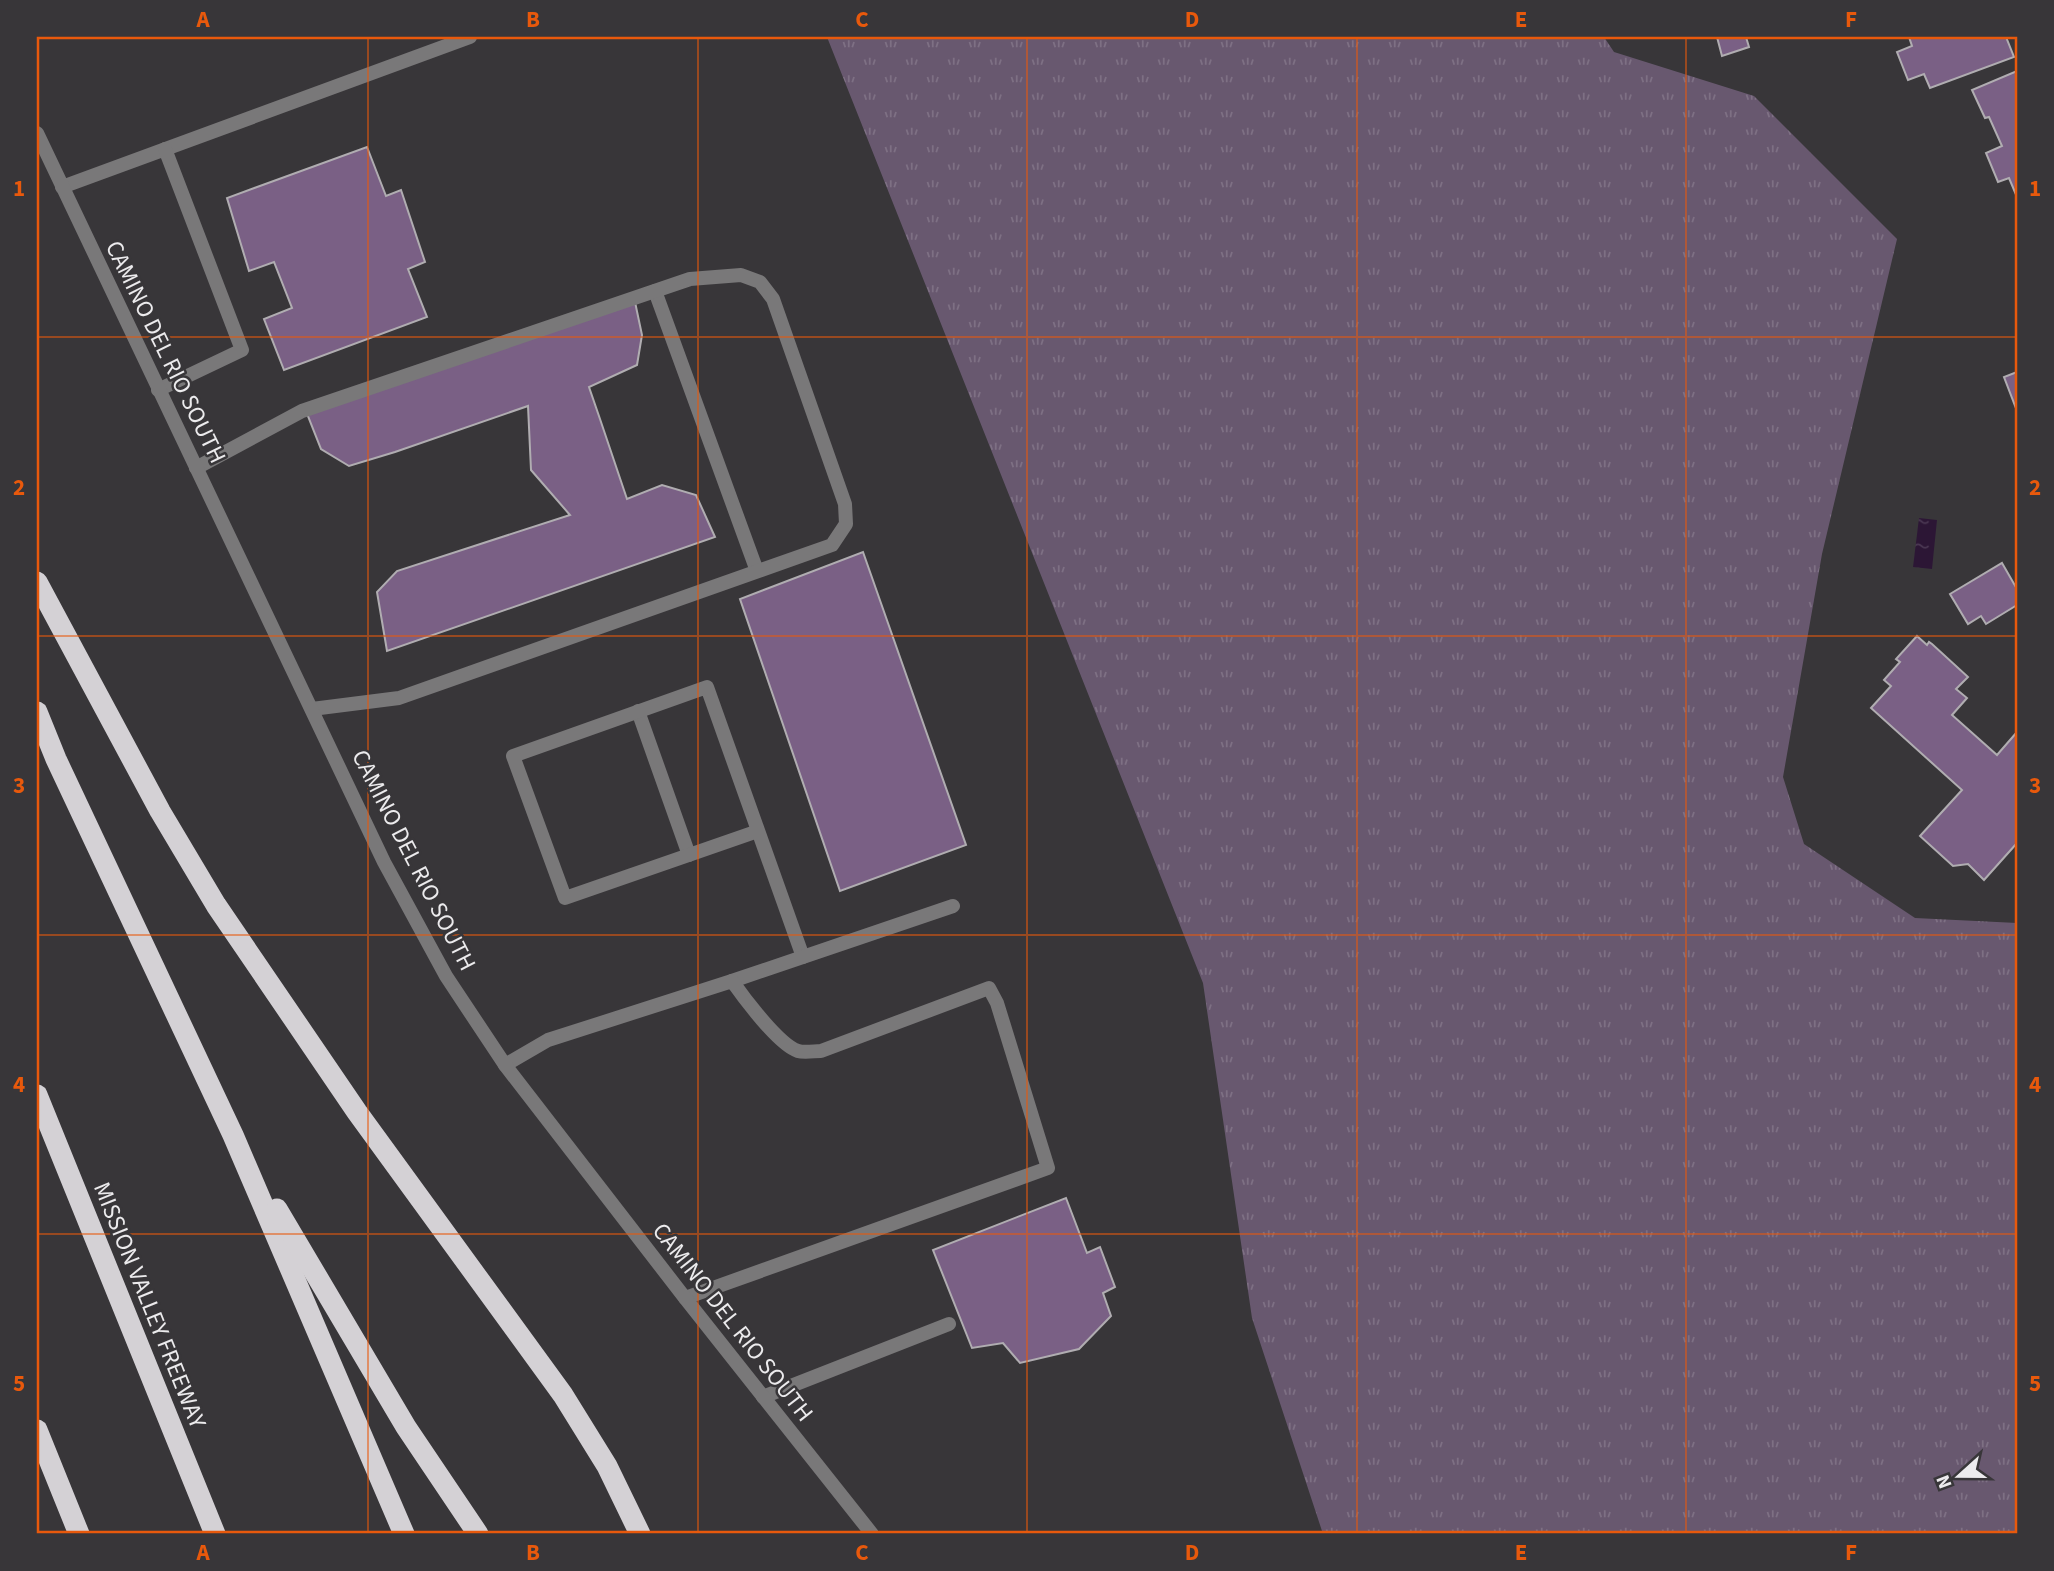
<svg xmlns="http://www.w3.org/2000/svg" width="2054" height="1571" viewBox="0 0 2054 1571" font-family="'Source Sans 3',sans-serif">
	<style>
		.grass { fill: url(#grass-tufts) }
		.water { fill: url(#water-ripples) }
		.building { fill: #7a6085; stroke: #b0adb1; stroke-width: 2 }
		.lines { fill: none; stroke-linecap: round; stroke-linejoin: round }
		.service { stroke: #797879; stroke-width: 14 }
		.tertiary { stroke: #797879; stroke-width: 14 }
		.motorway { stroke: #d4d1d5; stroke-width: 21 }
		.grid { fill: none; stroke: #e8590c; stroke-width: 2; stroke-opacity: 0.55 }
		.labels { text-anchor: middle; stroke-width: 5; stroke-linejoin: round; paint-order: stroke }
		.street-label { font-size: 24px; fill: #ecebed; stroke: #383639 }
		.neatline { fill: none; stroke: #e8590c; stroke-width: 2.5 }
		.grid-label { font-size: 23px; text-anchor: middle; font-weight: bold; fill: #e8590c }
	</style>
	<defs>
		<pattern id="grass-tufts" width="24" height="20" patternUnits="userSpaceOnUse" patternTransform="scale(1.75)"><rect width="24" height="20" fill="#68586f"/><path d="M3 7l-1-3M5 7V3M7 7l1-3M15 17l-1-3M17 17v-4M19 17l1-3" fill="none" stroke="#7e7084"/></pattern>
		<pattern id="water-ripples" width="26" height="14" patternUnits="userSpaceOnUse" patternTransform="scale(1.75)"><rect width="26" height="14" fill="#2c1635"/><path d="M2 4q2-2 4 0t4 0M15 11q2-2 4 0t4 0" fill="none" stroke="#4b3853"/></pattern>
	</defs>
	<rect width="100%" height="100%" fill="#383639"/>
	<polygon class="grass" points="827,37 1604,37 1614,52 1754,96 1897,239 1822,554 1783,777 1804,844 1915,918 2017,923 2017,1534 1323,1534 1252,1318 1203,983"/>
	<polygon class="water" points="1919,518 1937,520 1932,569 1913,567"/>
	<g class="building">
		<polygon points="1717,37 1746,37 1749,47 1722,56"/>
		<polygon points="1909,37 2006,37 2014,57 1930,88 1924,74 1908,80 1897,52 1912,46"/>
		<polygon points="2017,71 2017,197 2009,178 1998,182 1986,153 2002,146 1989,117 1985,118 1972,90"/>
		<polygon points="367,147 386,196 401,190 425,262 408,269 427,317 284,370 264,319 292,308 274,262 249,271 227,198"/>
		<polygon points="635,302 642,335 637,365 589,387 600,419 627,499 662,485 696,495 715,537 387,651 377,592 397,571 570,515 531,470 528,406 395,452 349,466 321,449 306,411"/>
		<polygon points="2017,372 2017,411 2004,377"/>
		<polygon points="863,552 966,845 840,891 740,599"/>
		<polygon points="2002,563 2017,589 2017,605 1986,624 1981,616 1968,624 1950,594"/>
		<polygon points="1917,636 1927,645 1929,642 1932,644 1968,677 1956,689 1967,698 1952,715 1997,755 2017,732 2017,843 1984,880 1968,864 1953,866 1920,836 1962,790 1871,708 1891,686 1884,680 1900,662 1896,659"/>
		<polygon points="1066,1198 1087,1253 1100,1247 1115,1287 1103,1293 1111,1316 1079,1349 1020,1363 1003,1343 972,1348 933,1250"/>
	</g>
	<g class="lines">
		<g class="service">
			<polyline points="62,187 470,37"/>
			<polyline points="655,291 757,571"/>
			<polyline points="158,390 242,350 165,149"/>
			<polyline points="196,468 302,411 690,279 741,275 760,282 773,299 845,504 846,524 832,545 399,698 312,709"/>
			<polyline points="638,711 689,855"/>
			<polyline points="758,831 565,898 513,756 707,687 803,957"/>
			<polyline points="732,981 953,906"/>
			<path d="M505,1065l43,-25 184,-59c12,17 47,64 66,70 6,2 17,0 23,0l168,-63 8,15 51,165 -363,130"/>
			<polyline points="763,1397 949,1324"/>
		</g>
		<polyline class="tertiary" points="37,133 384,862 446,976 505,1065 685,1298 872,1534"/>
		<g class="motorway">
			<polyline points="37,582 160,811 216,905 357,1112 563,1395 607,1466 640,1534"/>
			<polyline points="37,712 56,759 233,1135 404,1534"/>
			<polyline points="37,1095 215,1534"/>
			<polyline points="277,1209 406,1427 478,1534"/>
			<polyline points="37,1430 79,1534"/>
		</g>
	</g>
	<path class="grid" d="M368,37v1497M698,37v1497M1027,37v1497M1357,37v1497M1686,37v1497M37,337h1980M37,636h1980M37,935h1980M37,1234h1980"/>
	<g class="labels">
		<g class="street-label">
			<text transform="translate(166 352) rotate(64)" y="8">CAMINO DEL RIO SOUTH</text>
			<text transform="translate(414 860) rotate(63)" y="8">CAMINO DEL RIO SOUTH</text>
			<text transform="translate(150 1305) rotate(68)" y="8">MISSION VALLEY FREEWAY</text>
			<text transform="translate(733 1322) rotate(52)" y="8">CAMINO DEL RIO SOUTH</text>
		</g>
	</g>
	<rect width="2054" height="1571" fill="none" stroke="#383639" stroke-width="77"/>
	<g transform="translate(1959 1476) rotate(249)" stroke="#383639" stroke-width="5" paint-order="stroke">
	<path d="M0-5L12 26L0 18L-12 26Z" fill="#ecebed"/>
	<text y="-10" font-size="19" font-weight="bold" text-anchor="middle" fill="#ecebed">N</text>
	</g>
	<rect x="38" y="38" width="1978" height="1494" class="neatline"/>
	<g class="grid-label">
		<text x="203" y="27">A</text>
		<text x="533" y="27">B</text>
		<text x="862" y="27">C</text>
		<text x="1192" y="27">D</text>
		<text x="1521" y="27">E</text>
		<text x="1851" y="27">F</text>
		<text x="19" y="196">1</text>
		<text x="2035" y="196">1</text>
		<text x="19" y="495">2</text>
		<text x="2035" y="495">2</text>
		<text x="19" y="793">3</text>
		<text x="2035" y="793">3</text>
		<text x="19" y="1092">4</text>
		<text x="2035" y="1092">4</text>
		<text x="19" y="1391">5</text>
		<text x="2035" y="1391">5</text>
		<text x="203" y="1560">A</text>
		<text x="533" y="1560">B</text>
		<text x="862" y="1560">C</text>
		<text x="1192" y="1560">D</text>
		<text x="1521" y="1560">E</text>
		<text x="1851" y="1560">F</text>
	</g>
</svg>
